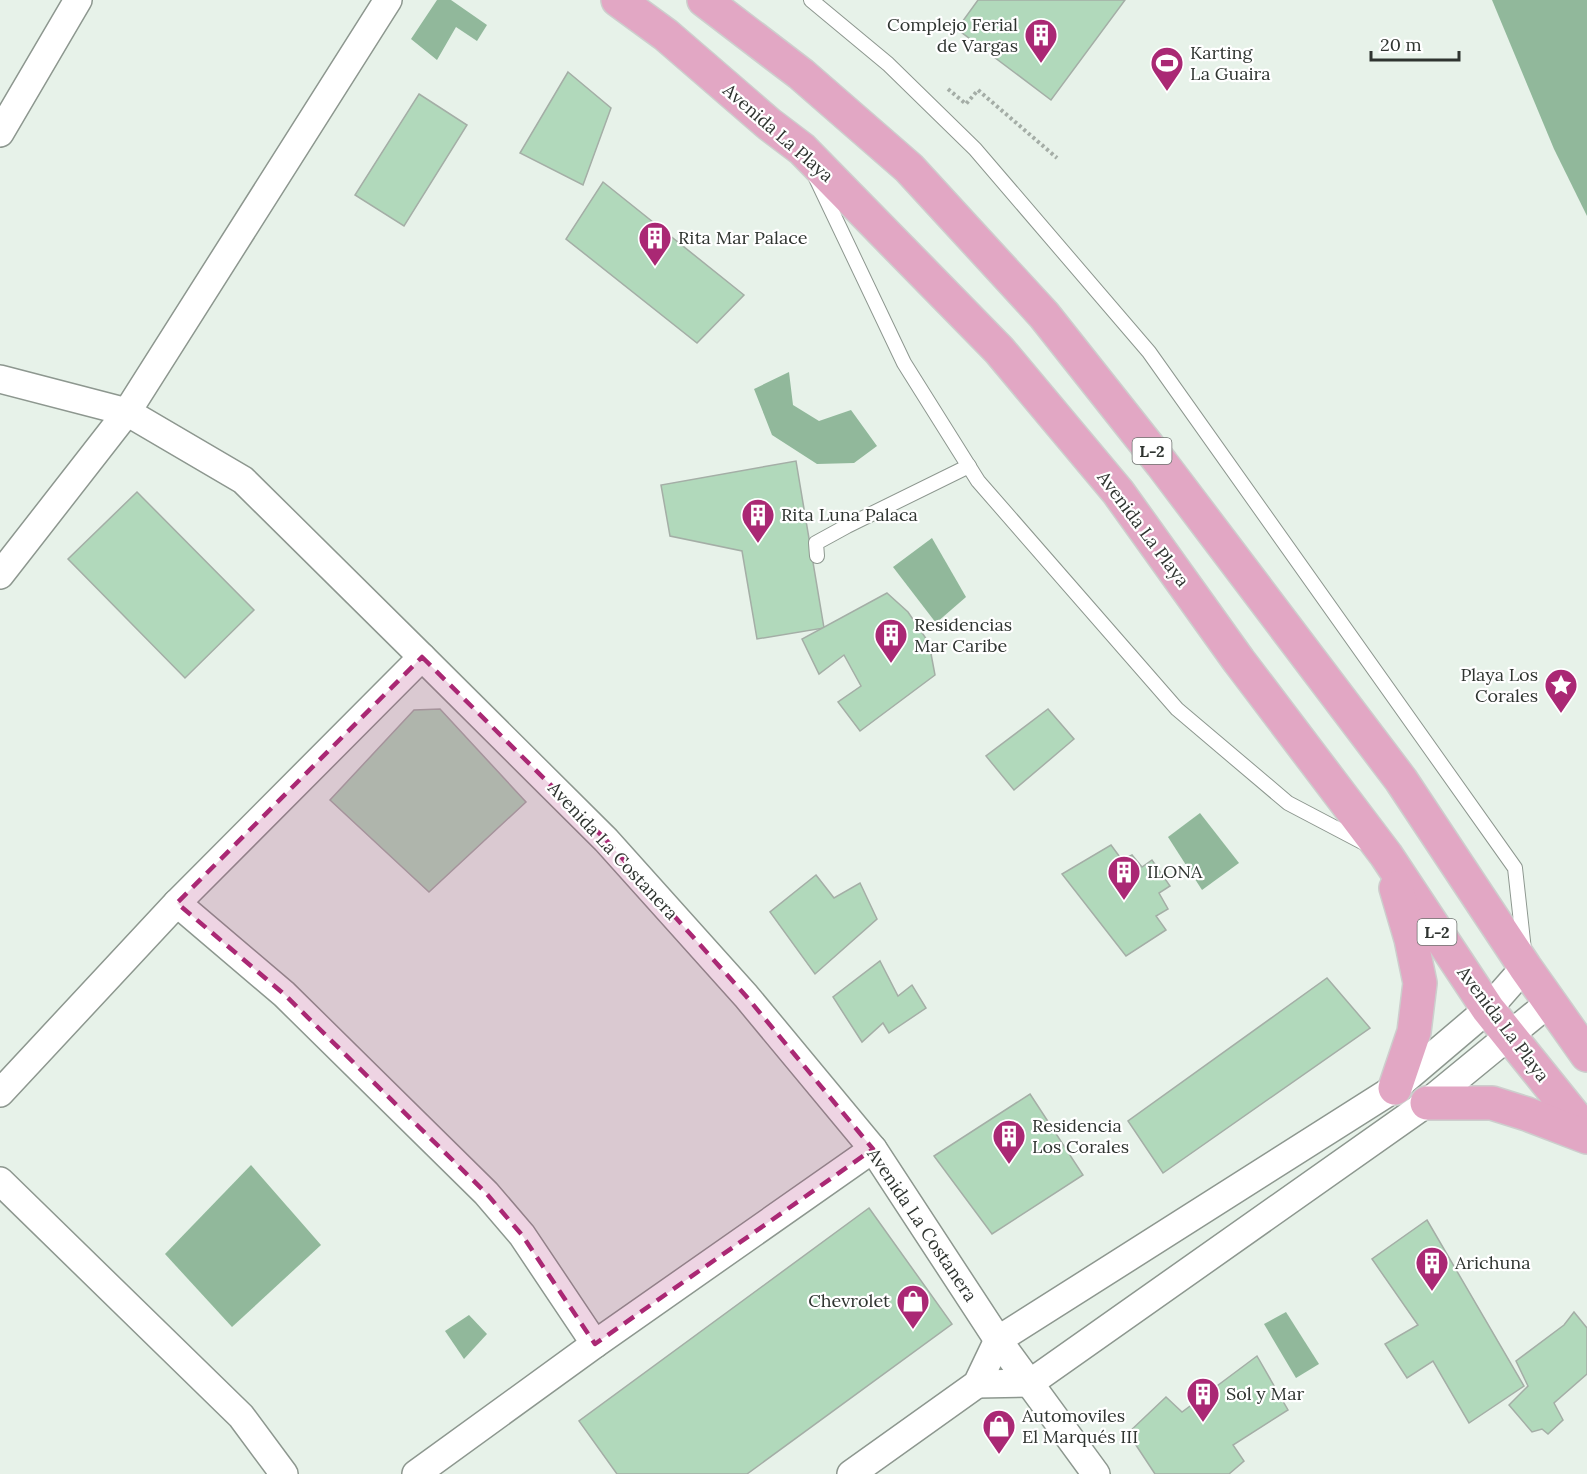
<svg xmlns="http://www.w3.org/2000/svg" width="1587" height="1474" viewBox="0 0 1587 1474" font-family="Lora,serif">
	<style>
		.water { fill: #91b89b }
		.building { fill: #b1d9bb; stroke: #a4aea6; stroke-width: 1.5 }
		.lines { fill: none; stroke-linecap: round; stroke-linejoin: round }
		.lane-casing { stroke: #8d978f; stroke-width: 16 }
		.street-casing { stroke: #8d978f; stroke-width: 30 }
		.primary-casing { stroke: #cdcecd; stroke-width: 36 }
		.path { stroke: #a4ada6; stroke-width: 4; stroke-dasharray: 3 3; stroke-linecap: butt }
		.lane { stroke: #fff; stroke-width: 14 }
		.street { stroke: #fff; stroke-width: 27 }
		.primary { stroke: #e2a7c4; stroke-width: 33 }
		.marked { fill: #aa2874; fill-opacity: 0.2; stroke: #aa2874; stroke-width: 4.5; stroke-dasharray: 12 8; stroke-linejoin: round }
		.labels { text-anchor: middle; stroke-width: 4.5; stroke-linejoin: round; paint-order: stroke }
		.shield { fill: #fff; stroke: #6d716e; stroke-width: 1.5 }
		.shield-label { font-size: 16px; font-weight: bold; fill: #2f3430 }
		.poi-label { font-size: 18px; fill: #2f3430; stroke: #fff; text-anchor: start }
		.street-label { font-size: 18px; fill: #2f3430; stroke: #fff }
	</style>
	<rect width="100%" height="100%" fill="#e7f2e9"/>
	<g class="water">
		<polygon points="437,0 451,0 487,25 477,41 456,27 437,60 411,39"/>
		<polygon points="1492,0 1587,0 1587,216 1554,149"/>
		<polygon points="789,372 793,405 819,421 851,410 877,446 854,463 817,464 772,435 754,389"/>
		<polygon points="932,538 966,597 936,623 893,567"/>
		<polygon points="1200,813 1239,863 1202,890 1168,837"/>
		<polygon points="251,1165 321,1245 232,1327 165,1254"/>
		<polygon points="1286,1312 1319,1364 1296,1378 1264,1324"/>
		<polygon points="469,1315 487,1334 464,1359 445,1331"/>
	</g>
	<g class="building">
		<polygon points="978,0 1125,0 1051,100 957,29"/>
		<polygon points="568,72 611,108 583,185 520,153"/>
		<polygon points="419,94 467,125 404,226 355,195"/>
		<polygon points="603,182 744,295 697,343 566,239"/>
		<polygon points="796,461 824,628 757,639 742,551 670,536 661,485"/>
		<polygon points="137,492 254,610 185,678 68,559"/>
		<polygon points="887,593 908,612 929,643 935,675 860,731 838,702 861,686 844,655 819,674 802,639"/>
		<polygon points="440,709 526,802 429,892 330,800 414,710"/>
		<polygon points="1048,709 1074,739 1014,790 986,756"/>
		<polygon points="1111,845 1122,860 1132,855 1142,867 1152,860 1170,886 1159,893 1168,909 1156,916 1166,930 1126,956 1062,874"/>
		<polygon points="816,875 834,898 860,883 877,919 815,974 770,912"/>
		<polygon points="880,961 898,996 912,985 926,1008 889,1033 883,1023 862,1042 833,997"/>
		<polygon points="1327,978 1370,1028 1163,1173 1128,1121"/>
		<polygon points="1030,1094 1083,1175 992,1234 934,1156"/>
		<polygon points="869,1208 952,1324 747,1474 617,1474 579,1421"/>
		<polygon points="1427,1220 1524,1386 1469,1423 1433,1361 1407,1378 1385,1344 1418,1325 1372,1259"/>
		<polygon points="1574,1312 1587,1328 1587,1374 1554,1403 1563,1420 1548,1434 1542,1429 1532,1432 1509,1405 1528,1386 1516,1361 1564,1325"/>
		<polygon points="1257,1356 1288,1410 1233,1445 1244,1461 1229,1474 1155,1474 1128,1433 1166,1397 1182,1412"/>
	</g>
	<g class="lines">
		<defs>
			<g id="lane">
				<polyline points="811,0 888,64 975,149 1149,352 1515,868 1524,950"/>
				<polyline points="816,178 904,363 978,481 1177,709 1288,803 1366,844"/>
				<polyline points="817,556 816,543 847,526 969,466"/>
			</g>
			<g id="street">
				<polyline points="0,133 78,0"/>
				<polyline points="0,379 127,412 243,480 422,657 606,840 746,996 873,1149 998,1340 1096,1474"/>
				<polyline points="0,575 127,412 388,0"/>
				<polyline points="177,903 284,994 486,1193 522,1235 595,1344"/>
				<polyline points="0,1093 177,903 422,657"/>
				<polyline points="0,1181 241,1416 284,1474"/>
				<polyline points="977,1384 1030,1383 1427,1103 1550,1002"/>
				<polyline points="416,1474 595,1344 873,1149"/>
				<polyline points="851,1474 977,1384 998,1340 1395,1088 1488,1009 1525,967"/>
			</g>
			<g id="primary">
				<polyline points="618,0 666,35 769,124 802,149 999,350 1118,492 1239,661 1386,855 1488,1009 1587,1132"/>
				<polyline points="704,0 801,74 909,168 1044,315 1162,464 1401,780 1525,967 1587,1055"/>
				<polyline points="1395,1088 1414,1032 1420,983 1411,939 1396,888"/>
				<polyline points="1427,1103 1492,1103 1527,1114 1587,1137"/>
			</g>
		</defs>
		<use href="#lane" class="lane-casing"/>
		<use href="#street" class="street-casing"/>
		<use href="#primary" class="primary-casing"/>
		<polyline class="path" points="948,89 966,104 978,90 1057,158"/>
		<use href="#lane" class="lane"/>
		<use href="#street" class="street"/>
		<use href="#primary" class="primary"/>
	</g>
	<path class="marked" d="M422,657l184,183 140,156 127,153 -278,195 -73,-109 -36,-42 -202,-199 -107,-91z"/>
	<defs>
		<symbol id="building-pin" viewBox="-11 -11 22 30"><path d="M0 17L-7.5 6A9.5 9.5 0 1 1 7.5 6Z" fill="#aa2874" stroke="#fff"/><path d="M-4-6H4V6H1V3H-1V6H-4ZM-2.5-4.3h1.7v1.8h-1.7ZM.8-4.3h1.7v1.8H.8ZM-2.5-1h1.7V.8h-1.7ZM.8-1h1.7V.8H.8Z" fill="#fff"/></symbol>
		<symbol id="stadium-pin" viewBox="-11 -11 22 30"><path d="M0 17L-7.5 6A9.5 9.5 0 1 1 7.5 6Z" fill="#aa2874" stroke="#fff"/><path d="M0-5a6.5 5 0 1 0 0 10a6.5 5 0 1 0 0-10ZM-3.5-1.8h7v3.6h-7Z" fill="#fff"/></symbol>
		<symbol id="sight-pin" viewBox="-11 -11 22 30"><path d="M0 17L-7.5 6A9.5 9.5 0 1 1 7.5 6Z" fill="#aa2874" stroke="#fff"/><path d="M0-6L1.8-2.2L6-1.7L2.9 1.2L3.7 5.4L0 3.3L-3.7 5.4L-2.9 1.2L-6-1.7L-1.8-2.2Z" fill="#fff"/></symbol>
		<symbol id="shop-pin" viewBox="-11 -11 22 30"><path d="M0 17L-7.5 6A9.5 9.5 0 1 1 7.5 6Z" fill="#aa2874" stroke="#fff"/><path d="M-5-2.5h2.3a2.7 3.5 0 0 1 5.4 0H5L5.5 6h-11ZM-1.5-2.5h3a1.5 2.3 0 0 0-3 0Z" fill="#fff"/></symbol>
	</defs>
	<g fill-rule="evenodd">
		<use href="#building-pin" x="1022" y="16" width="38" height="52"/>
		<use href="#stadium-pin" x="1148" y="44" width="38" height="52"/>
		<use href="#building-pin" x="636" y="219" width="38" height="52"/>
		<use href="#building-pin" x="739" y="496" width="38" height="52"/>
		<use href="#building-pin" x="872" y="616" width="38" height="52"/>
		<use href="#sight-pin" x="1542" y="666" width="38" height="52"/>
		<use href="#building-pin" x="1105" y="853" width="38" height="52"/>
		<use href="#building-pin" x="990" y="1117" width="38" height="52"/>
		<use href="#building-pin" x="1413" y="1244" width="38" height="52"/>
		<use href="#shop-pin" x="894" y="1282" width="38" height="52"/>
		<use href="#building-pin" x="1184" y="1375" width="38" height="52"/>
		<use href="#shop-pin" x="980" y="1407" width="38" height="52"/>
	</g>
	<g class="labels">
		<g class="shield">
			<rect x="1132.5" y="438" width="39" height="26" rx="4.5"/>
			<rect x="1417.5" y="919" width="39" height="26" rx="4.5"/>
		</g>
		<g class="shield-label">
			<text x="1152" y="457">L-2</text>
			<text x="1437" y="938">L-2</text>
		</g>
		<g class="poi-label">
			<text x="1018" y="31" text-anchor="end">Complejo Ferial<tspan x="1018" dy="21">de Vargas</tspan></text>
			<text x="1190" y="59">Karting<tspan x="1190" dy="21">La Guaira</tspan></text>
			<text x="678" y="244">Rita Mar Palace</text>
			<text x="781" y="521">Rita Luna Palaca</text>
			<text x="914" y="631">Residencias<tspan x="914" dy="21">Mar Caribe</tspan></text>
			<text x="1538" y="681" text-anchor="end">Playa Los<tspan x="1538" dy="21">Corales</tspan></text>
			<text x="1147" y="878">ILONA</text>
			<text x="1032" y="1132">Residencia<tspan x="1032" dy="21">Los Corales</tspan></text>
			<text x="1455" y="1269">Arichuna</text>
			<text x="890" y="1307" text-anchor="end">Chevrolet</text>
			<text x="1226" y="1400">Sol y Mar</text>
			<text x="1022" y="1422">Automoviles<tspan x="1022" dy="21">El Marqués III</tspan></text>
		</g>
		<g class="street-label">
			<text transform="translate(778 133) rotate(41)" y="6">Avenida La Playa</text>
			<text transform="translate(1143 529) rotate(53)" y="6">Avenida La Playa</text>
			<text transform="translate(613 851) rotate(47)" y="6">Avenida La Costanera</text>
			<text transform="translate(1503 1024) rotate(53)" y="6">Avenida La Playa</text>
			<text transform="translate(922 1225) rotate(56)" y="6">Avenida La Costanera</text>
		</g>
	</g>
	<path d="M1371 51v9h88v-9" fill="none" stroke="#2f3430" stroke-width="3"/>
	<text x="1380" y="51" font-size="18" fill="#2f3430" stroke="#ffffff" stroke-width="4.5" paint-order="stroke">20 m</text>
</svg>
